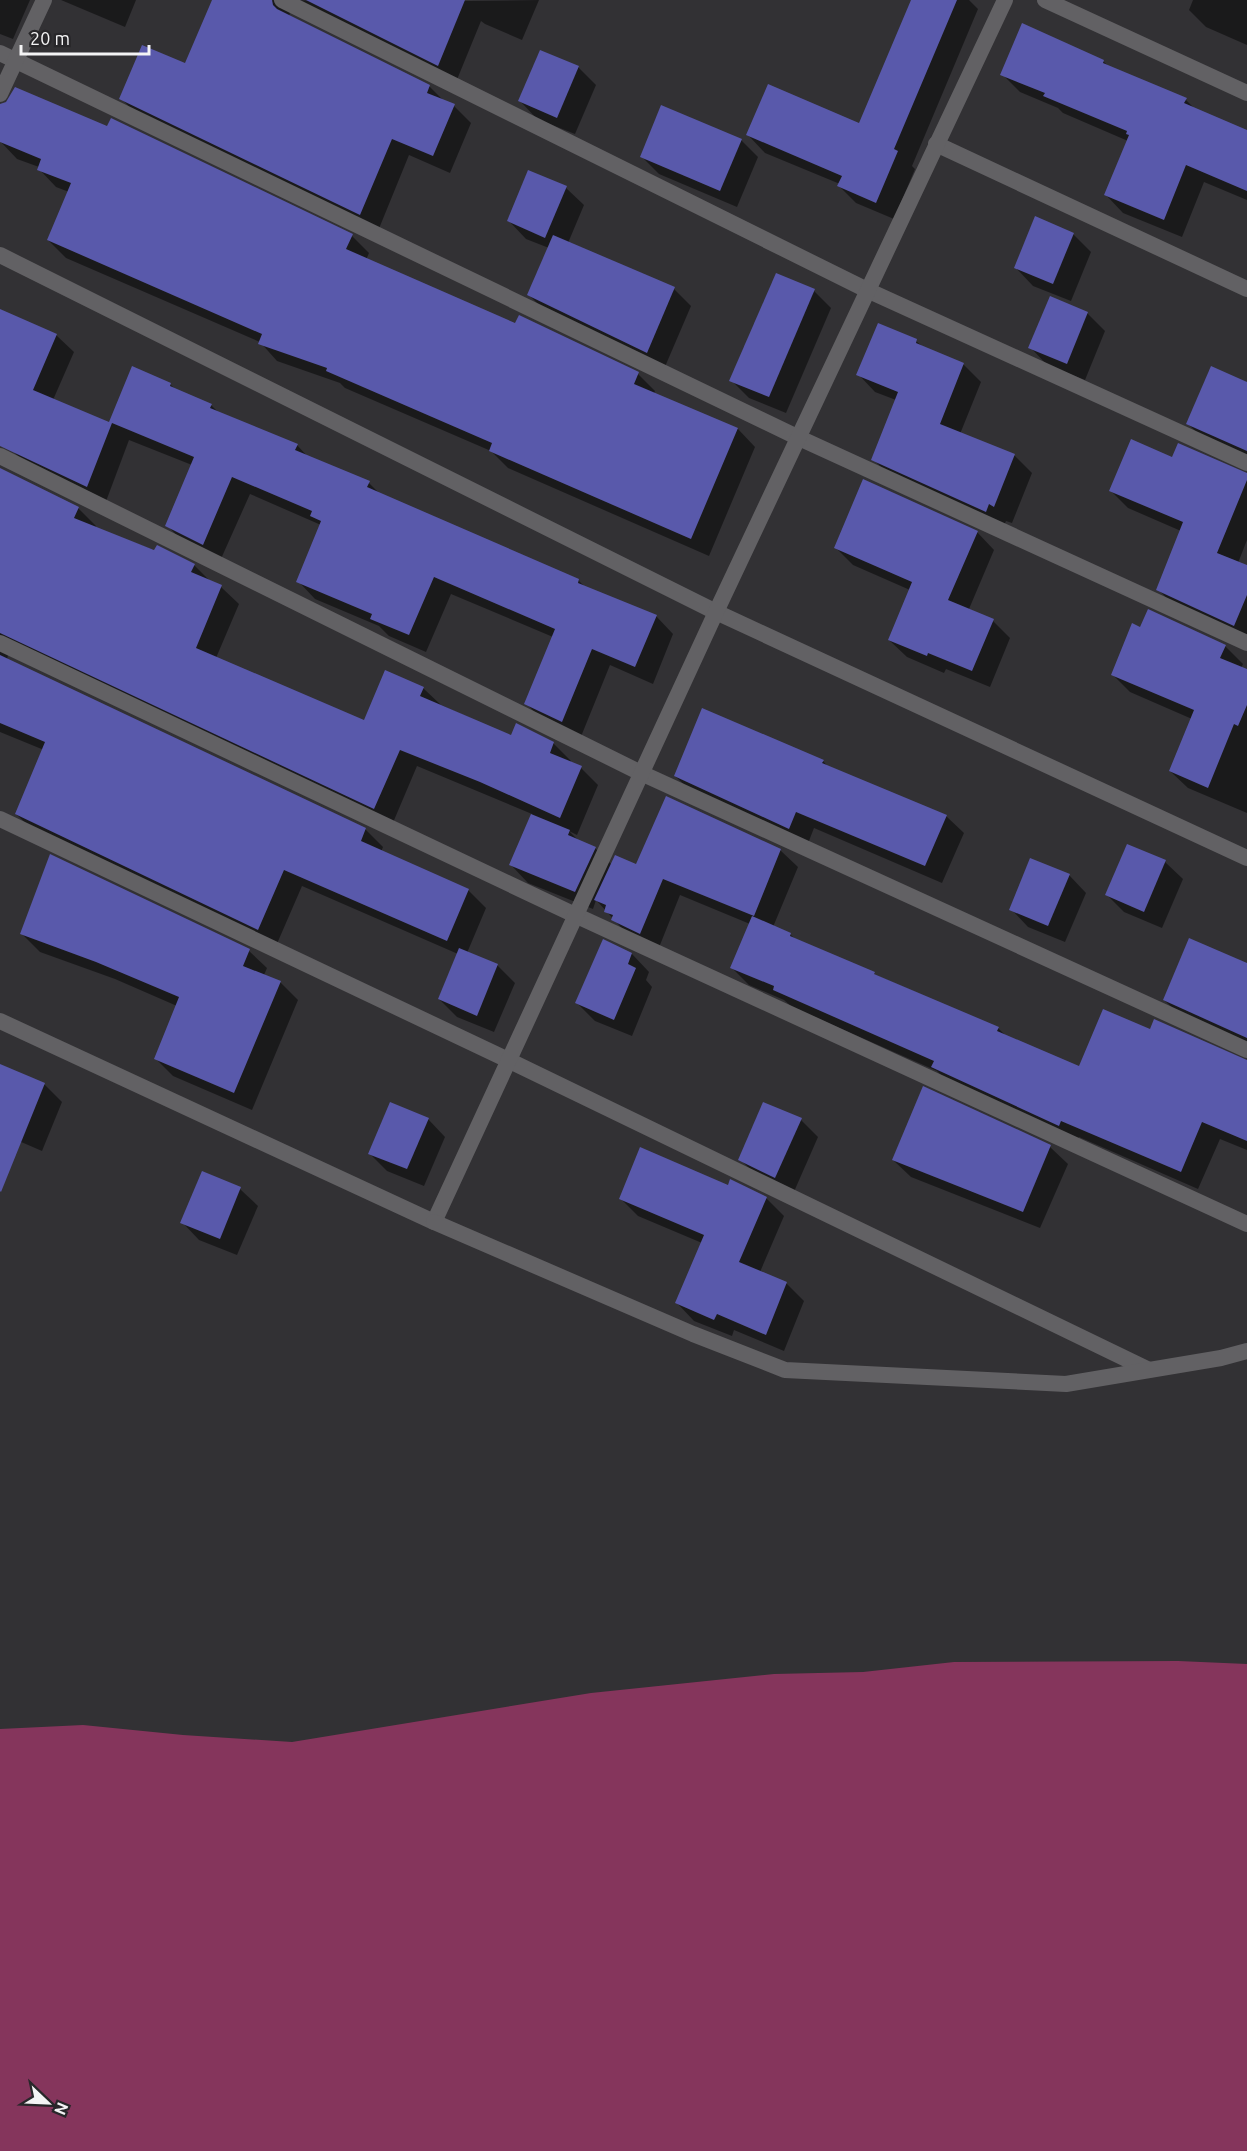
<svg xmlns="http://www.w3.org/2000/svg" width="1247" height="2151" viewBox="0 0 1247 2151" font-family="Ubuntu,sans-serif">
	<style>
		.green { fill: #85355c }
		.shadow { fill: #0007 }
		.building { fill: #5959ab }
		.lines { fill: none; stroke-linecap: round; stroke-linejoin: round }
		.minor { stroke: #626164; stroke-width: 16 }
	</style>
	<rect width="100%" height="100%" fill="#323134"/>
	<polygon class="green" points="1178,1661 1247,1664 1247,2151 0,2151 0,1729 83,1725 183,1735 292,1742 591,1693 774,1674 863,1672 954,1662"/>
	<g class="shadow">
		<polygon points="0,0 30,0 13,39 0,34"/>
		<polygon points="61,0 136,0 125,27"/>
		<polygon points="213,0 470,1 539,0 522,40 485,24 481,21 456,82 290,12 289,17 430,87 445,102 454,106 471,123 450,173 409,155 378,231 138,116 121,98 186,65"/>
		<polygon points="913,0 969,0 978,9 912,166 915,169 894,219 856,203 839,186 840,184 765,153 748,135 860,125"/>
		<polygon points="1193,0 1247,0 1247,45 1206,27 1189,10"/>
		<polygon points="1023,25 1104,62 1109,67 1186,100 1196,110 1247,132 1247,200 1204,182 1182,237 1123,213 1106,195 1128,141 1063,113 1058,108 1020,92 1002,74"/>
		<polygon points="578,67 596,85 575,134 537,119 520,101"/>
		<polygon points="741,140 758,157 737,207 659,174 641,156"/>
		<polygon points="0,141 352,236 369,253 366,260 516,325 638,374 655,391 654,394 738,429 755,447 709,556 508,468 491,451 345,388 340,383 277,361 260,342 66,258 48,240 69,192 56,187 39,169 39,167 17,159"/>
		<polygon points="529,172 566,188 584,205 568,243 674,289 691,306 664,369 546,312 529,295 549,248 526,239 509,221"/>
		<polygon points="1073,234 1091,252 1071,301 1033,286 1016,268"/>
		<polygon points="814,291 831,308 786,413 749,398 731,380"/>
		<polygon points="0,310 56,335 74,352 53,400 110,424 170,384 177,391 211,405 220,414 297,445 308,457 369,483 381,495 578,580 586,588 656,616 673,634 653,684 610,665 580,739 543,721 526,703 553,637 451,594 426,652 389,636 379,626 315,599 298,581 321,525 250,494 220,561 184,543 167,525 192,465 129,440 105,504 28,466 10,448 0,377"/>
		<polygon points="1087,313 1105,331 1085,380 1047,365 1030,347"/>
		<polygon points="916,341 923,347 964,365 981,382 960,434 1015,456 1032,473 1012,523 1006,521 1003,528 891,477 873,459 896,400 875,392 858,374"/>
		<polygon points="1247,384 1247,460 1206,441 1188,424"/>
		<polygon points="1173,459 1247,474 1247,540 1238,563 1247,567 1247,640 1175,607 1158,589 1181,531 1128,508 1111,491"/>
		<polygon points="0,473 78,508 96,526 95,528 194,565 211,582 221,587 239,604 216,658 364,722 423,688 441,705 512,737 553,743 571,761 570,763 581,768 598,785 577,835 569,831 580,842 595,848 612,865 637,866 780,850 798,867 773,927 790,934 797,941 998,1028 1006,1036 1080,1068 1247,1069 1247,1150 1220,1139 1198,1189 1079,1137 1077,1142 950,1084 937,1071 792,1007 784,1000 749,985 732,968 750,924 680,895 658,950 630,937 596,900 593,909 528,883 511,865 532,814 417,766 392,825 8,655 7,660 365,829 383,847 381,852 468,890 486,908 467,953 497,965 515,983 494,1032 457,1017 439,999 458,954 302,886 276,946 34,831 16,814 44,750 0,732"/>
		<polygon points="977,532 994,550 969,609 993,621 1010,638 990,687 946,669 944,673 907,657 889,640 910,590 853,565 836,548"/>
		<polygon points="1141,629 1225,646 1243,664 1241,668 1247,671 1247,813 1188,788 1170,771 1192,719 1130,692 1112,674"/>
		<polygon points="823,761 829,768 946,816 964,833 942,883 814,828 807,846 693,793 675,776"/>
		<polygon points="50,856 249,951 267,968 264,975 280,982 298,1000 252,1110 173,1076 156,1059 177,1006 115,979 40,952 22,934"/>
		<polygon points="1165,862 1183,879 1162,928 1124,912 1107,895"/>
		<polygon points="1069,875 1086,893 1065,942 1028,927 1011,909"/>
		<polygon points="603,941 632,954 649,972 646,980 652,987 632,1036 595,1021 577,1003"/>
		<polygon points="1247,964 1247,1047 1182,1017 1164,1000"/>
		<polygon points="7,1069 45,1085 62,1102 42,1151 5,1135 0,1131 0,1086"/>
		<polygon points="428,1119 445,1137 424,1186 387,1171 369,1153"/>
		<polygon points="801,1120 818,1137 793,1194 758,1177 740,1159"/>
		<polygon points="1050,1147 1068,1164 1040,1228 911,1177 893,1160"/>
		<polygon points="203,1173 240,1189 258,1206 237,1255 199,1240 182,1222"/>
		<polygon points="729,1187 766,1198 784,1216 760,1272 787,1284 804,1301 784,1351 734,1330 732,1336 694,1321 677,1303 702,1243 638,1216 621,1199"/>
	</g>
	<g class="building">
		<polygon points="212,0 272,0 273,5 277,9 430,85 427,93 455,104 433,156 392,139 360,215 119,99 142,45 185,63"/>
		<polygon points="306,0 465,0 438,66"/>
		<polygon points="911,0 957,0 894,149 898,151 876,203 837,186 842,176 746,135 768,84 859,123"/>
		<polygon points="1022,23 1104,60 1103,63 1187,98 1184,103 1247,130 1247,191 1186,165 1164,220 1104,195 1129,135 1126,134 1127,131 1043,96 1045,93 1000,75"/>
		<polygon points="540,50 579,66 557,118 518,101"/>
		<polygon points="15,87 107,126 111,118 353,234 346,249 515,323 519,315 639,372 634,384 738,428 691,539 489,451 492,443 326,371 327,368 258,344 262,334 47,240 71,183 37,170 41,159 0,142 0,104 6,102"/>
		<polygon points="661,105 742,139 720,191 640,157"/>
		<polygon points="528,170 567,186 545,238 507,221"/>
		<polygon points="1035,216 1074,233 1053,284 1014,268"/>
		<polygon points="553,235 675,287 647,353 527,295"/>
		<polygon points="776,273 815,289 769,397 729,381"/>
		<polygon points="1050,296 1088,312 1067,364 1028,348"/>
		<polygon points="0,309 57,334 33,390 109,422 132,366 171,383 170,386 212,404 210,408 298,444 295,450 370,481 367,487 579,579 578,583 657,615 635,667 592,649 562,722 524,704 555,629 434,577 409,635 370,619 372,614 296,582 321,521 310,516 312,511 232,477 203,545 165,526 194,457 112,423 87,487 0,446"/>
		<polygon points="878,323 917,339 916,343 964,363 940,424 1015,454 994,507 989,504 986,512 871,460 898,392 856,375"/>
		<polygon points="1211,366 1247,382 1247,451 1186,424"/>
		<polygon points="1131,439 1172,457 1178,443 1247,473 1247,480 1217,553 1247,565 1247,595 1234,626 1156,590 1183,522 1109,491"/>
		<polygon points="0,468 79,507 74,518 154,550 157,545 195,564 191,572 222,585 196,648 364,720 385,670 424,687 420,696 511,735 516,723 554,742 550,753 582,766 560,818 480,782 400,750 374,809 0,633"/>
		<polygon points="863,479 978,531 948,600 994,619 972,671 928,653 927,656 888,640 912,582 834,548"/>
		<polygon points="1148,609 1226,645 1220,658 1247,669 1247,705 1238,726 1234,724 1208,788 1169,771 1194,710 1111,675 1132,623 1140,627"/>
		<polygon points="0,655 366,828 361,841 469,889 447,941 284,870 258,930 15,814 45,742 0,723"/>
		<polygon points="702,708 824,760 822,763 947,815 925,866 796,812 789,829 674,776"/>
		<polygon points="666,796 781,849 754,916 663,879 640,934 611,920 613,915 604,912 606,905 594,900 615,855 636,864"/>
		<polygon points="531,814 570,830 568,835 596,847 575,892 509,865"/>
		<polygon points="1127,844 1166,860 1144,912 1105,895"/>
		<polygon points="50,854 250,949 243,966 281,981 234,1093 154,1059 179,997 96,962 20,934"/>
		<polygon points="1030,858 1070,874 1048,926 1009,910"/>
		<polygon points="752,916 791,933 790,936 875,972 874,974 999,1027 997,1031 1079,1066 1103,1009 1150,1029 1154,1019 1247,1060 1247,1141 1202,1122 1181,1172 1061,1121 1059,1126 931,1067 934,1061 773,990 774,986 730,968"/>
		<polygon points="1189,938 1247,963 1247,1038 1163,1000"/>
		<polygon points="603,939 632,953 628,964 636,968 614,1020 575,1003"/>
		<polygon points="459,948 498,964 477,1016 438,999"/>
		<polygon points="0,1064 45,1083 1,1192 0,1191"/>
		<polygon points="923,1086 1051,1145 1023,1212 892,1160"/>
		<polygon points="390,1102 429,1118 407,1169 368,1154"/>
		<polygon points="763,1102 802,1118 775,1178 738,1160"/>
		<polygon points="640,1147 728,1185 730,1179 767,1197 739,1262 787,1282 766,1335 717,1314 714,1320 675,1303 704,1235 619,1199"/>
		<polygon points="202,1171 241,1187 220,1239 180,1223"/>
	</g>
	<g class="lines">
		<g class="minor">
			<polyline points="282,0 867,290 1247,463"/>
			<polyline points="1045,0 1247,93"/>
			<polyline points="0,53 797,437 1247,643"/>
			<polyline points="0,94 44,0"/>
			<polyline points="936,144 1247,289"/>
			<polyline points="0,255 716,612 1247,858"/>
			<polyline points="0,456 641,773 1247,1050"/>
			<polyline points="0,643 575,915 1247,1224"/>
			<polyline points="0,819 508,1060 1147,1369"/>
			<polyline points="0,1021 434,1222 716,612 1005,0"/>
			<polyline points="434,1222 693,1334 785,1370 1066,1384 1221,1358 1247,1351"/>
		</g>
	</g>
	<g transform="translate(48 2103) rotate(113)" stroke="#28272a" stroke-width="4.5" paint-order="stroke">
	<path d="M0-4.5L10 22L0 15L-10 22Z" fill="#f4f4f5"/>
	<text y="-9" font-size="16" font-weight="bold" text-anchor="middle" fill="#f4f4f5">N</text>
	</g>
	<path d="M21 45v9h128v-9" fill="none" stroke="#f4f4f5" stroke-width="3"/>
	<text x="30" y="45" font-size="18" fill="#f4f4f5" stroke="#28272a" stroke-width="4.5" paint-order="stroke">20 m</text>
</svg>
